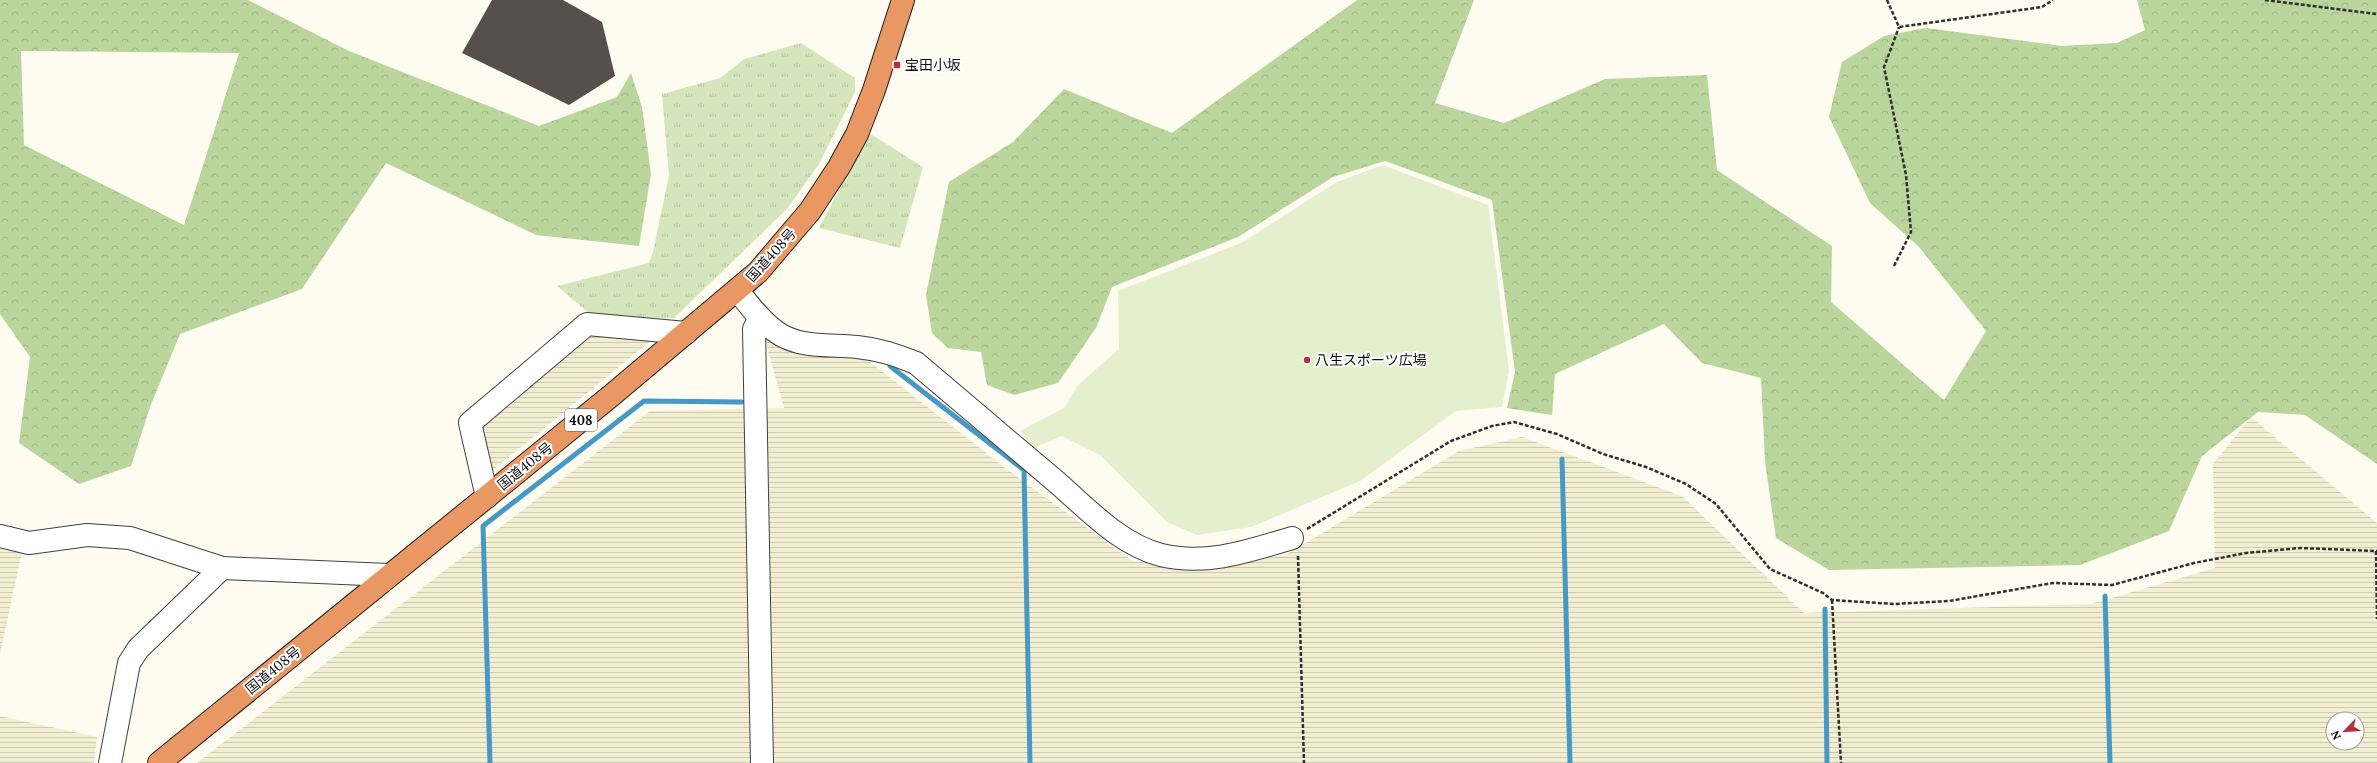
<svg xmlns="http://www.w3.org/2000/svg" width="2377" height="763" viewBox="0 0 2377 763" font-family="Lora,'Noto Sans JP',serif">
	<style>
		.farmland { fill: url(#farmland-rules); fill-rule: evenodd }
		.grass { fill: url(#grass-tufts) }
		.forest { fill: url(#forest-crowns); fill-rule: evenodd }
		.pitch { fill: #e5eecd }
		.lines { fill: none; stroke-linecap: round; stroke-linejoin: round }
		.stream { stroke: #4599c4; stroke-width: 5 }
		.building { fill: #564f4b }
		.minor-casing { stroke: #414141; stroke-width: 24 }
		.highway-casing { stroke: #1f1f1f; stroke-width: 24 }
		.path { stroke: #303030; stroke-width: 2.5; stroke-dasharray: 4 2; stroke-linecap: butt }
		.minor { stroke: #fff; stroke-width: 22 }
		.highway { stroke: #ea9863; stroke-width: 22 }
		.poi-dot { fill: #b5303e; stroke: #fff; stroke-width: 1.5 }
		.labels { text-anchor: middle; stroke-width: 4; stroke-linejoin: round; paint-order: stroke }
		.shield { fill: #fff; stroke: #565656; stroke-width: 1 }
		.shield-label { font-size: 13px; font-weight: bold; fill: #0e0e0e }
		.poi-label { font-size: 14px; fill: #0e0e0e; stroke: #fff; text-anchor: start }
		.street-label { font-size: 14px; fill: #0e0e0e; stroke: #fff }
	</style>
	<defs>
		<pattern id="farmland-rules" width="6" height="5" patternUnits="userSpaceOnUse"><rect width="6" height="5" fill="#f2eed2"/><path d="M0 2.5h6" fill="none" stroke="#cecbb3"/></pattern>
		<pattern id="grass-tufts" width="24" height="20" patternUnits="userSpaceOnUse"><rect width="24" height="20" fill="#d5e6bc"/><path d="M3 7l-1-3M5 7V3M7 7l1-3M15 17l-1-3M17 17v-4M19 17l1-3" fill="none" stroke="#b6c4a0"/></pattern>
		<pattern id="forest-crowns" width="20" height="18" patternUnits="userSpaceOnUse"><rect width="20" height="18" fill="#bad69d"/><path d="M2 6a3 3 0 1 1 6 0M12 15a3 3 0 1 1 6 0" fill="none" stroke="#9fb686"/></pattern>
	</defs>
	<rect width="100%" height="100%" fill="#fefbf1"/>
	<g class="farmland">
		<polygon points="587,332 653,339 487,475 477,423"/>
		<path d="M764,336l101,22 143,112 126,92 150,-6 175,-105 63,-14 160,59 122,117 287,-9 124,-36 -2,-104 38,-47 126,106v240h-2180l453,-352 134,-3zM2333,719h24v24h-24z"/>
		<polygon points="0,546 22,552 0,654"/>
		<polygon points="0,716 97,737 94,763 0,763"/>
	</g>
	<g class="grass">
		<polygon points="801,43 855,78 855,92 819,164 787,209 674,318 597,320 557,286 649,263 653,252 669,175 662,94 720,78 744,59"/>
		<polygon points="869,133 923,167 900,248 819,228"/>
	</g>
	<g class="forest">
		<path d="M0,0h248l101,51 190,75 78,-29 14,-24 11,34 9,67 -12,72 -103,-11 -150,-72 -84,126 -122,45 -30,73 -19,59 -52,18 -60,-41 11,-86 -30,-43zM21,51l218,2 -55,172 -160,-80z"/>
		<polygon points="1357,0 1474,0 1435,103 1504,123 1605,79 1707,75 1717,170 1832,246 1831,302 1944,400 1986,331 1919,247 1870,203 1829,117 1842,62 1884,36 1926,28 2062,46 2117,43 2145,30 2137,0 2377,0 2377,464 2305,415 2258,412 2202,456 2169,531 2080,565 1829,570 1776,538 1765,462 1761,378 1702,363 1664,324 1555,374 1552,415 1507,408 1515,372 1492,200 1385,161 1333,177 1238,237 1112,287 1096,328 1058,383 1014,395 987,385 981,352 948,348 932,333 926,295 949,182 1013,142 1064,89 1172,133"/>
	</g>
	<polygon class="pitch" points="1383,165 1488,205 1509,371 1502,407 1456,411 1360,481 1251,527 1197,535 1167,522 1100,455 1062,436 1034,448 1020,431 1064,408 1078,385 1119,349 1118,291 1241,243 1337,182"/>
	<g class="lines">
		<g class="stream">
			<polyline points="890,366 1024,470 1030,763"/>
			<polyline points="1562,459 1570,763"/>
			<polyline points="2105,596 2110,763"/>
			<polyline points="1825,609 1827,763"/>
			<polyline points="490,763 483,526 644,401 742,402"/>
		</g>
	</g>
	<polygon class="building" points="492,0 563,0 602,22 615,76 569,105 462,53"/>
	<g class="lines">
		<defs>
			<g id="minor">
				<path d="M738,291c11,14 22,29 37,40 24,18 55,13 82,16 22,2 39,8 59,16 46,39 91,77 137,116 32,27 65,65 108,76 45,11 88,-4 131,-17"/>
				<polyline points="760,318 754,329 762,763"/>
				<polyline points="487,497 470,423 587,324 686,333"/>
				<polyline points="0,536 29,543 87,535 130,538 222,568 389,575"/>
				<polyline points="110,763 129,663 138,649 222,568"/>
			</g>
			<polyline id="highway" points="159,763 612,395 758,272 810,211 839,167 857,134 874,90 903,0"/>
		</defs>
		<use href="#minor" class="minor-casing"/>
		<use href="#highway" class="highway-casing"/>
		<g class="path">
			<polyline points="1887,0 1899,27 2042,7 2053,0"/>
			<polyline points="2265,0 2377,14"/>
			<polyline points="1894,266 1911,232 1906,175 1884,67 1899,27"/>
			<polyline points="1307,529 1451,441 1492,426 1514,422 1557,434 1603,454 1646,467 1686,484 1716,504 1770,569 1823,593 1832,600 1894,604 1949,601 2053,583 2112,585 2194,563 2246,553 2300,548 2377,551"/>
			<polyline points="2376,551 2377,619"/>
			<polyline points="1298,556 1304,763"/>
			<polyline points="1832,600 1841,763"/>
		</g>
		<use href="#minor" class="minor"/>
		<use href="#highway" class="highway"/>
	</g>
	<g class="poi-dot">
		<rect x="893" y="61" width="8" height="8" rx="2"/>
		<circle cx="1307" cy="360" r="4"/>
	</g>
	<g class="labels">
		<rect class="shield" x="565" y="409" width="32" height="22" rx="3"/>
		<g class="shield-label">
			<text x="581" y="425">408</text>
		</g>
		<g class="poi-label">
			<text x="905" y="70">宝田小坂</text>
			<text x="1315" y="365">八生スポーツ広場</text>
		</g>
		<g class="street-label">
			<text transform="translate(771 255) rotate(-48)" y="5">国道408号</text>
			<text transform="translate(525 466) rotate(-39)" y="5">国道408号</text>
			<text transform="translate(273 670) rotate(-39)" y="5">国道408号</text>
		</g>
	</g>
	<g transform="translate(2345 731) rotate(245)"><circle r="19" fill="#ffffff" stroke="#9f9f9f"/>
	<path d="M0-3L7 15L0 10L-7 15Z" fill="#b5303e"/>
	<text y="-6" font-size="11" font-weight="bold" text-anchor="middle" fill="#0e0e0e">N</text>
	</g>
</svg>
